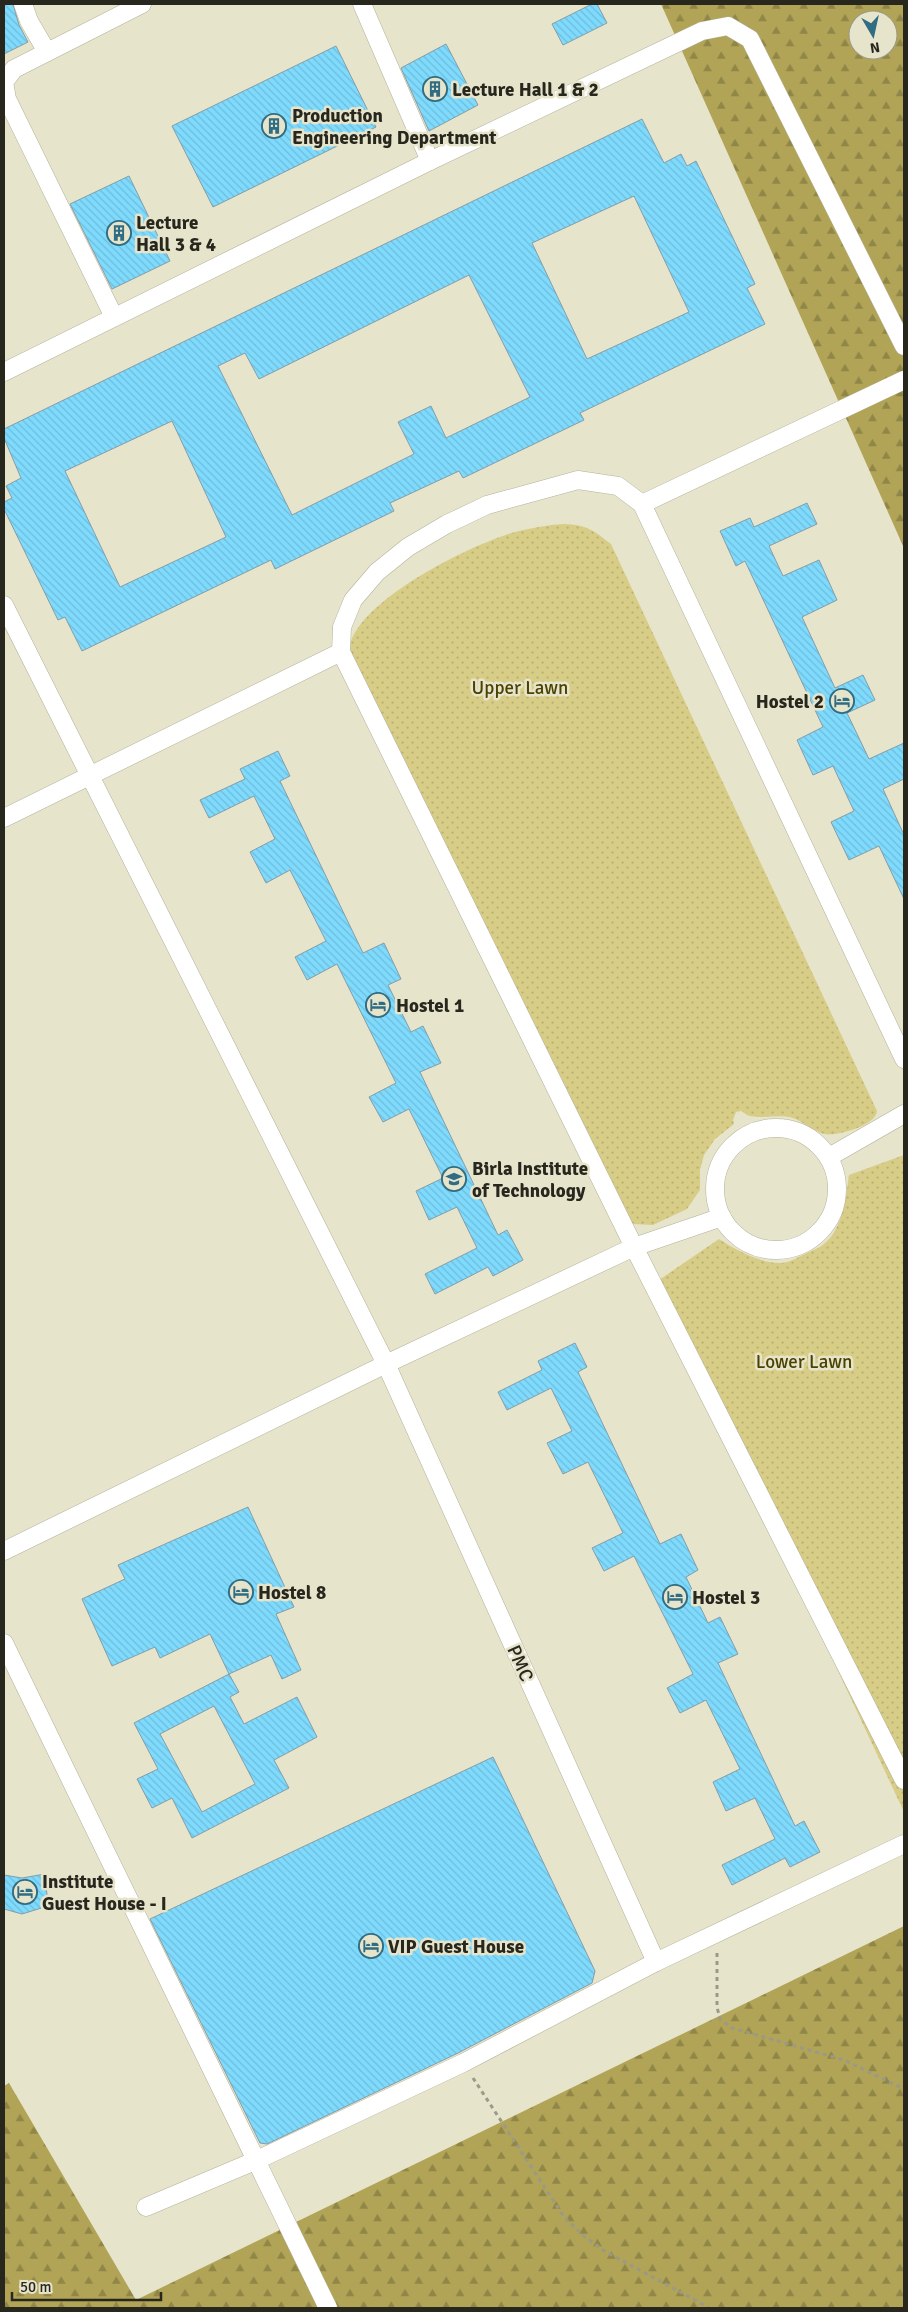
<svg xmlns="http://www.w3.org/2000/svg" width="908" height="2312" viewBox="0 0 908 2312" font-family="Signika,sans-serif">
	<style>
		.forest { fill: url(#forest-firs); fill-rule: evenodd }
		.park { fill: url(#park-dots) }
		.building { fill: url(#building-back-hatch); stroke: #839da7; fill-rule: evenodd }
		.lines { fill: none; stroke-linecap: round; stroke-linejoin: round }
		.street-casing { stroke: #b4b19a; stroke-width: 19 }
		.path { stroke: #9b9987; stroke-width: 3; stroke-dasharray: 4 4; stroke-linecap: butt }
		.street { stroke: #fff; stroke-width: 18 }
		.labels { text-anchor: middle; stroke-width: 5; stroke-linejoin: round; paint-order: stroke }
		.poi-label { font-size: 19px; font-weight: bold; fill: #28271e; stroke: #e7e4cc; text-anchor: start }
		.park-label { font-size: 19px; fill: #4c4302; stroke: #e7e4cc }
		.street-label { font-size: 19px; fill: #28271e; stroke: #e7e4cc }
	</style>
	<defs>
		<pattern id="forest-firs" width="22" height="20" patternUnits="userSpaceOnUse" patternTransform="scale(1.25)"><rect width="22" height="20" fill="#b1a456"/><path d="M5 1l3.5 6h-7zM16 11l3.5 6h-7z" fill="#908647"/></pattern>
		<pattern id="park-dots" width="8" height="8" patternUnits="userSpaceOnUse" patternTransform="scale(1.25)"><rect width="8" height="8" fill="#d8cd86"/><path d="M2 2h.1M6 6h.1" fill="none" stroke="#b9b073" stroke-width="1.8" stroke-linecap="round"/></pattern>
		<pattern id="building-back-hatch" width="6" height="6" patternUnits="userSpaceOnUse" patternTransform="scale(1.25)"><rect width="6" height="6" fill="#7fdbfe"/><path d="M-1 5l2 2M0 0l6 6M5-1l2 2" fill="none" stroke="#6ebcd9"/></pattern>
	</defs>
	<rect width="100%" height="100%" fill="#e7e4cc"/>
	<g class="forest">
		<path d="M661,4h243v544zM858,20h30v30h-30z"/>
		<polygon points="904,1926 904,2308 4,2308 4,2086 9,2083 136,2300"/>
	</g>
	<g class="park">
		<path d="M564,524c23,1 29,6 47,20l266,567c0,14 -41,26 -53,23 -11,-3 -20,-12 -31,-16 -14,-4 -29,1 -43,-2 -3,0 -6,-4 -9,-5l-5,1 -3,8 1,4 -19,15 -11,16 -4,15v20l-13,19 -34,16 -20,-1 -6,-4 -279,-560c1,-6 1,-14 3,-19 17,-45 119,-96 164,-109 16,-4 32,-7 49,-8z"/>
		<path d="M904,1155v657l-248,-530 63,-43c17,11 47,28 68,23 6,-1 12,-6 18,-8 6,-3 15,-6 20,-11 18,-15 21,-47 24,-68z"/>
	</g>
	<g class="building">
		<polygon points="4,4 13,4 19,25 28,42 4,54"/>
		<polygon points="592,4 597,4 607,23 563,45 552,24"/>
		<polygon points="446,44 478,105 429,131 401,68"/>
		<polygon points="336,46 376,127 213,207 172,126"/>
		<path d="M642,119l22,44 17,-9 6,12 9,-5 59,123 -8,4 18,36 -185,89 4,7 -121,58 -4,-7 -69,32 4,8 -119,58 -4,-9 -189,91 -17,-34 -7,3 -54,-111v-7l8,-4 -6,-12 15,-8 -17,-40v-9zM634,196l55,116 -102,47 -55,-116zM469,275l61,122 -84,41 -15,-32 -33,16 16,32 -122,61 -74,-149 27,-13 14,26zM172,421l54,116 -106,50 -55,-116z"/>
		<polygon points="129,176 170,261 112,289 70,204"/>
		<polygon points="807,503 817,524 769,546 783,576 819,560 837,600 802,617 835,688 863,675 875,700 847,713 869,759 904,743 904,779 883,789 904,835 904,899 879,846 849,860 831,822 854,811 833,766 813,775 797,740 823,727 745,561 736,566 720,531 750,518 754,527"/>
		<polygon points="278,751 290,776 280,781 363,953 384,943 401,979 388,985 411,1032 423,1026 441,1063 420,1072 498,1235 507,1230 523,1260 493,1276 488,1267 435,1294 425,1274 477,1248 457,1207 429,1220 416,1191 443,1178 409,1109 383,1122 369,1097 396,1083 337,964 307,980 295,957 326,941 290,870 266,883 250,852 275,839 254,796 209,818 200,800 245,779 240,769"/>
		<polygon points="575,1343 587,1367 578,1372 660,1544 681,1534 698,1570 686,1577 708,1623 720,1617 738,1654 718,1663 795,1826 804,1821 820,1852 790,1867 785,1858 732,1885 722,1865 775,1839 755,1798 726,1811 713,1782 740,1769 706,1700 680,1713 667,1688 693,1674 634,1556 604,1571 592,1548 623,1533 588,1462 563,1474 547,1443 572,1431 551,1388 507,1410 498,1392 542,1370 538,1361"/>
		<polygon points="248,1507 294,1607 276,1614 301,1670 282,1679 271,1655 229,1674 210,1634 160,1658 155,1647 112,1666 82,1599 125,1579 118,1565"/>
		<path d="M229,1674l10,18 -9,5 14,27 53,-27 20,40 -43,23 15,28 -97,50 -20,-40 -20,10 -15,-29 21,-10 -24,-46zM214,1706l41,78 -53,28 -42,-78z"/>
		<polygon points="493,1757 595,1971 592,1983 458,2053 267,2144 260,2143 150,1919"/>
		<polygon points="45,1874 48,1906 22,1914 4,1909 4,1875 22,1878"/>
	</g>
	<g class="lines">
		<defs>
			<g id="street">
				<polyline points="23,4 29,21 47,52"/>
				<polyline points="362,4 430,161"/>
				<polyline points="114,317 7,99 4,82 14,69 142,4"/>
				<polyline points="4,372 430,161 702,31 728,26 750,39 904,346"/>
				<polyline points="642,504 904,380"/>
				<polyline points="4,605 386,1364 656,1962"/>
				<polyline points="4,818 341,652"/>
				<polyline points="904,1059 642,504 618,486 578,480 487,505 447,524 408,547 377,572 353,600 342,627 341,652 634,1247 904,1780"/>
				<circle cx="776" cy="1189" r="61"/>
				<polyline points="829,1157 904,1114"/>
				<polyline points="4,1551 386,1364 634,1247 722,1217"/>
				<polyline points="4,1643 328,2308"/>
				<polyline points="146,2207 257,2160 463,2063 656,1962 904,1844"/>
			</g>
		</defs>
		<use href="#street" class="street-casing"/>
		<g class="path">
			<polyline points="717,1953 717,2007 720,2019 732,2028 844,2060 904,2089"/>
			<polyline points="473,2078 564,2217 584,2236 606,2252 710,2308"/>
		</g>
		<use href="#street" class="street"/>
	</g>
	<defs>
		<symbol id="building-ring" viewBox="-11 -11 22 22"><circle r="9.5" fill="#e7e4cc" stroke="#306d83" stroke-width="1.5"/><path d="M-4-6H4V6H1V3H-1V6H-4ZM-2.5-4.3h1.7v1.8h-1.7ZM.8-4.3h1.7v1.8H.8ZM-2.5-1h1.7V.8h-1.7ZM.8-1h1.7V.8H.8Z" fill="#306d83"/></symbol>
		<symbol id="hotel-ring" viewBox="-11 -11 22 22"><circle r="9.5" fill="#e7e4cc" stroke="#306d83" stroke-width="1.5"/><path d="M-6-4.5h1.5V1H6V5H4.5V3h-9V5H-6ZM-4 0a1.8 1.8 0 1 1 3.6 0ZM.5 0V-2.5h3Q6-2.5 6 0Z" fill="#306d83"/></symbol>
		<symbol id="university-ring" viewBox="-11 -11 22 22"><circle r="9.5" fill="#e7e4cc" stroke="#306d83" stroke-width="1.5"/><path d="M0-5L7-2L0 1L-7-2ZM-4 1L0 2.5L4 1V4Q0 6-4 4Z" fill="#306d83"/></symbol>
	</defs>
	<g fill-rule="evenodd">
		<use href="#building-ring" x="421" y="75" width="28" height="28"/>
		<use href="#building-ring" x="260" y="112" width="28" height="28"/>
		<use href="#building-ring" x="105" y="219" width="28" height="28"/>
		<use href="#hotel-ring" x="828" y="687" width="28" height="28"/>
		<use href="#hotel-ring" x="364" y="991" width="28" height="28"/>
		<use href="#university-ring" x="440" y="1165" width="28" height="28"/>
		<use href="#hotel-ring" x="227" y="1578" width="28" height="28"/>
		<use href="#hotel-ring" x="661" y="1583" width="28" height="28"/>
		<use href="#hotel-ring" x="11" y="1878" width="28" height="28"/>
		<use href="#hotel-ring" x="357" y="1932" width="28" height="28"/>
	</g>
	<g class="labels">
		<g class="poi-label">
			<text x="452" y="96">Lecture Hall 1 &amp; 2</text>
			<text x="292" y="122">Production<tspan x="292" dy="22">Engineering Department</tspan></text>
			<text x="136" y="229">Lecture<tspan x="136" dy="22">Hall 3 &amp; 4</tspan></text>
			<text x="824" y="708" text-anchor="end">Hostel 2</text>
			<text x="396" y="1012">Hostel 1</text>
			<text x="472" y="1175">Birla Institute<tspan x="472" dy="22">of Technology</tspan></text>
			<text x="258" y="1599">Hostel 8</text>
			<text x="692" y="1604">Hostel 3</text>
			<text x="42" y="1888">Institute<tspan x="42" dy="22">Guest House - I</tspan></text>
			<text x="388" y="1953">VIP Guest House</text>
		</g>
		<g class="park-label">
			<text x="520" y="694">Upper Lawn</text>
			<text x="804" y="1368">Lower Lawn</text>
		</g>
		<g class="street-label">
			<text transform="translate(521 1663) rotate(66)" y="7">PMC</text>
		</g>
	</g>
	<rect width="908" height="2312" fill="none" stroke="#28271e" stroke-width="10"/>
	<g transform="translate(873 35) rotate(171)"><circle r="24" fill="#e7e4cc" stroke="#9b9886"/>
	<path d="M0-4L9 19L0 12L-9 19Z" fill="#306d83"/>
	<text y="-8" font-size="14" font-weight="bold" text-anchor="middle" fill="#28271e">N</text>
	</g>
	<path d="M12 2292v8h149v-8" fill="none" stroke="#28271e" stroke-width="2.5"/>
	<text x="20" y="2292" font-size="15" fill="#28271e" stroke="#e7e4cc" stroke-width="4" paint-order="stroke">50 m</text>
</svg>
